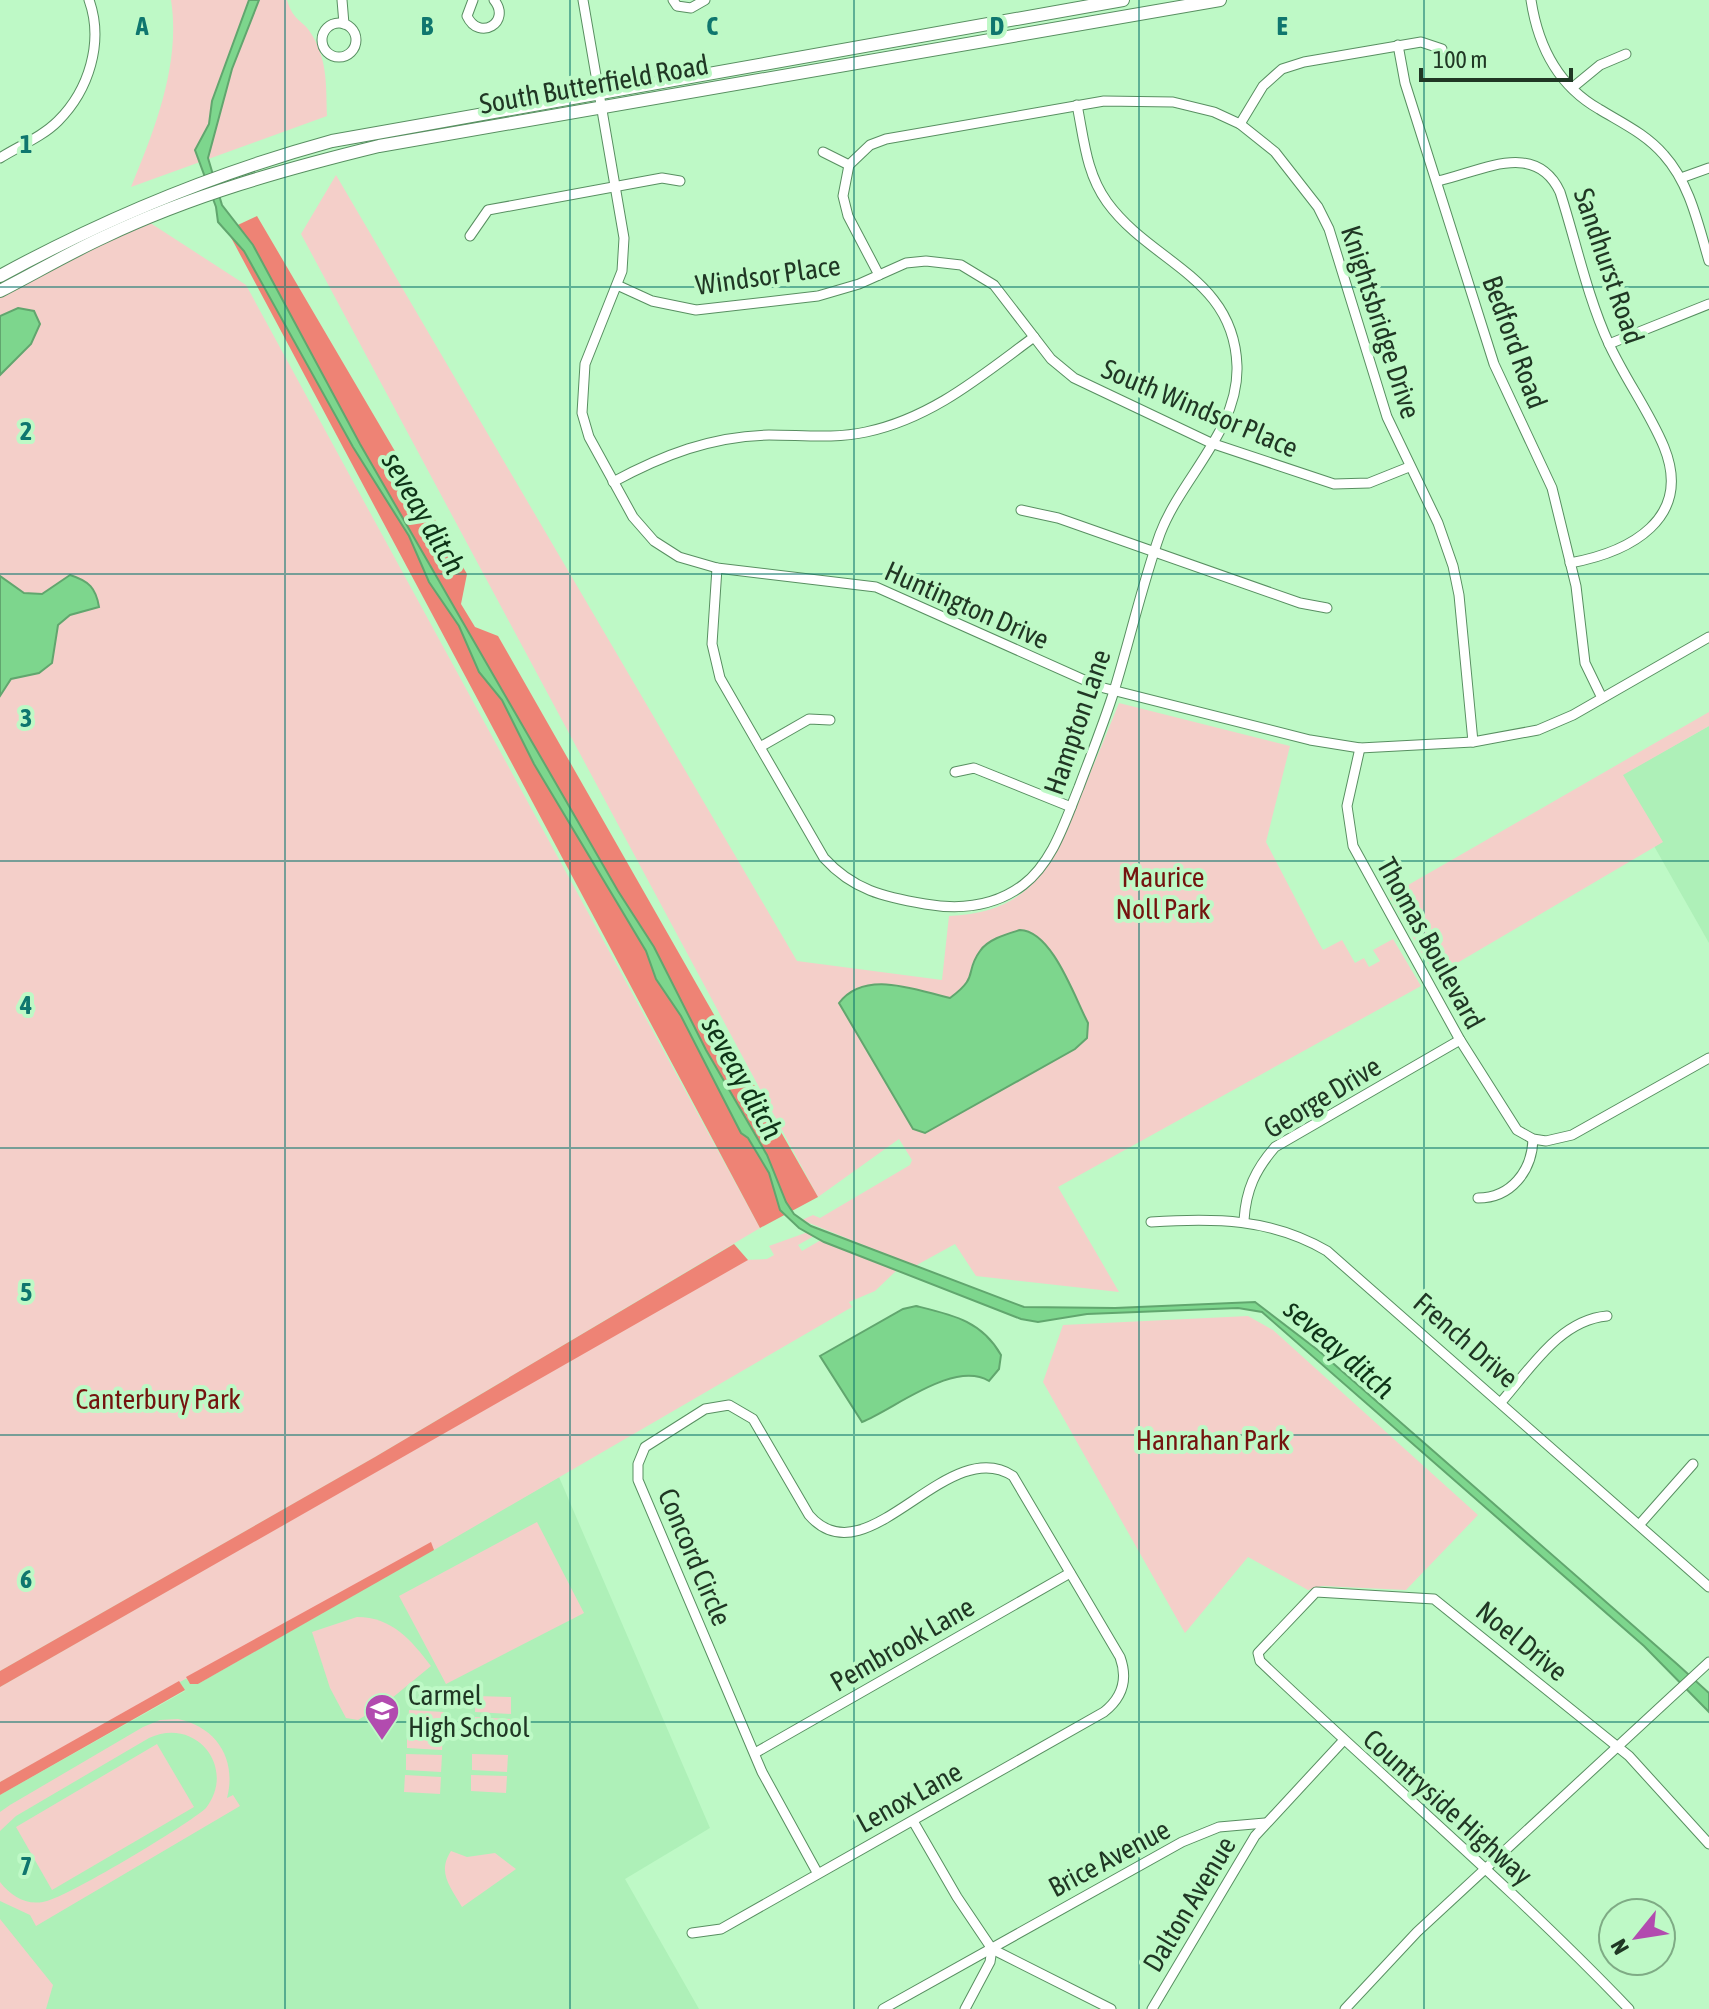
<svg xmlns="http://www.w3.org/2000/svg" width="1709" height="2009" viewBox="0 0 1709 2009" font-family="'Asap Condensed',sans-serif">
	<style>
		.built { fill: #aef0b8 }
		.green { fill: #f4cfc9 }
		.forest { fill: #ee8375 }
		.water { fill: #7dd68d; stroke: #61a66e; stroke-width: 2 }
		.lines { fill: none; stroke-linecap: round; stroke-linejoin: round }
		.street-casing { stroke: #588f61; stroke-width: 11 }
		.secondary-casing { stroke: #588f61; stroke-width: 14 }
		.street { stroke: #fff; stroke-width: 9 }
		.secondary { stroke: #fff; stroke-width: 12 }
		.grid { fill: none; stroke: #0f766e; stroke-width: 2; stroke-opacity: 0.55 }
		.labels { text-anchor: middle; stroke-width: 8; stroke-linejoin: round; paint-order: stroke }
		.street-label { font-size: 28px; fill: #203724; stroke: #bef9c6 }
		.park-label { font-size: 28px; fill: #74140f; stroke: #bef9c6 }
		.poi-label { font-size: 28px; fill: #203724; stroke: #bef9c6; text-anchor: start }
		.water-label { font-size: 30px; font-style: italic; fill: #0e3317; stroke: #bef9c6 }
		.grid-label { font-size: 26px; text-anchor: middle; font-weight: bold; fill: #0f766e; stroke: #bef9c6; stroke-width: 8; stroke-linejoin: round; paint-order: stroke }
	</style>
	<rect width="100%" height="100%" fill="#bef9c6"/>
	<g class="built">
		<polygon points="1709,726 1709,943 1654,846 1662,842 1622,775"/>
		<polygon points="559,1477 710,1828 625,1879 699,2009 0,2009 0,1795 185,1691 179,1681 186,1678 190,1684 198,1684"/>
	</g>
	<g class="green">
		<path d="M171,0h116c7,23 16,19 25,35 16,26 14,52 15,81l-196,71c24,-58 50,-124 40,-187z"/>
		<path d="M336,175l461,786 145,19 7,-64c81,-3 103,-49 130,-117 14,-32 27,-64 40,-96l171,43 -24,96 50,96 7,12 19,-10 13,23 9,-5 5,9 11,-6 -7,-11 20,-11 28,47 -363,201 61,105 -143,-16 -21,-32 -40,22 -113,-46 11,-5 7,3 90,-53 2,-5 -13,-21 -81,58 -517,-963z"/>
		<polygon points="138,215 246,285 760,1228 375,1457 0,1671 0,285 65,249"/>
		<polygon points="1709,712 1709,726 1623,775 1663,842 1435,976 1389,896"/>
		<polygon points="808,1232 814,1236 798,1245 802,1251 821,1240 897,1270 875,1291 849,1302 852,1307 434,1550 430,1543 0,1782 0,1687 744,1260 767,1259 774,1255 769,1246"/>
		<polygon points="1248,1316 1273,1330 1478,1515 1406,1590 1322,1586 1308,1590 1248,1557 1185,1633 1043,1382 1063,1325"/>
		<polygon points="537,1522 584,1613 446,1684 399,1596"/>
		<path d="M357,1617c35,0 54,23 74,49l-45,37 -28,17 -12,-2 -16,-30 -18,-56z"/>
		<polygon points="476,1696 511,1697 511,1714 475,1712"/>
		<polygon points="409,1710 444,1712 444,1728 408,1726"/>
		<polygon points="475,1717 510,1719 510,1735 474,1734"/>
		<path d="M178,1719c39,8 59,41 49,79l6,-3 7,11 -204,120 -6,-11 -30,-14v-19c11,14 25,23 43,20 20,-2 146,-78 163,-94 31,-40 -10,-92 -57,-70l-133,78 -16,15v-19l10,-7 133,-78 17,-7z"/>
		<polygon points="407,1732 443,1734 442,1750 407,1748"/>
		<polygon points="157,1744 194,1807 52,1890 16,1827"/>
		<polygon points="406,1754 442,1755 441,1772 406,1770"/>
		<polygon points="472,1754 508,1755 507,1772 472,1770"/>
		<polygon points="405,1775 441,1777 440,1794 404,1792"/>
		<polygon points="471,1775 507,1776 506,1793 471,1791"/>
		<path d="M451,1851l16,6 28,-4 21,16 -54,38c-12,-21 -25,-34 -11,-56z"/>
		<polygon points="0,1919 53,1985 46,2009 0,2009"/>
	</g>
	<g class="forest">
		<polygon points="257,216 467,574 461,604 475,627 498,636 818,1197 760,1228 227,230"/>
		<polygon points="734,1244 748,1260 0,1687 0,1671 375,1457"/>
		<polygon points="431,1542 434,1550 198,1684 190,1684 186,1677"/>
		<polygon points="179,1681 185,1690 0,1795 0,1782"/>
	</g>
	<g class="water">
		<polygon points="249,0 259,0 232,69 208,158 222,205 253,245 360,444 618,891 654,947 706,1050 767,1155 786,1202 794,1214 811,1226 1024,1307 1115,1308 1255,1302 1319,1351 1677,1664 1709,1693 1709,1712 1644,1646 1262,1312 1238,1308 1087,1314 1038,1322 1021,1319 824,1242 799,1228 780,1210 769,1173 748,1138 741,1133 681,1016 656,979 646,951 534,764 502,700 479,672 459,626 429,582 409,536 353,447 244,251 218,222 216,207 195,150 209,124 212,101"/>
		<polygon points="18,308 34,311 40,324 31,344 0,375 0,316"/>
		<path d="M70,575c19,6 26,13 29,32l-29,8 -12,10 -6,38 -13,10 -28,6 -11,17v-120l24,17 18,1z"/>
		<path d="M1020,930c32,1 54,66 68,93l-1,15 -12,11 -150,84 -12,-4 -74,-126c26,-34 76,-13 111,-5 30,-22 14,-25 30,-47 8,-12 27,-17 40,-21z"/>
		<path d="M916,1306c37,9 66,15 85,49l-2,14 -10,12c-35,-21 -93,27 -127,41l-42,-66 83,-47z"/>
	</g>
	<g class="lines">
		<defs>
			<g id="street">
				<polyline points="342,0 344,24"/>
				<path d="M473,0l-6,16c12,26 45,6 27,-16"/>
				<polyline points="583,0 624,238 622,271 585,364 582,413 589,437 633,517 654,541 679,557 717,568 876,587 1100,687 1310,740 1360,748 1473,742 1538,730 1573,715 1709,637"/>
				<polyline points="673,0 677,6 691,8 705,0"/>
				<path d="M1531,0c7,46 26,85 68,109 23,14 47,25 65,46 26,29 34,69 45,106"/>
				<circle cx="339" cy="40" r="17"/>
				<polyline points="1398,45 1405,83 1494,364 1552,488 1576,586 1585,663 1602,698"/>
				<polyline points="1572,88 1600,65 1626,54"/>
				<polyline points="1240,124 1263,86 1282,69 1304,62 1421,42 1442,49"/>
				<polyline points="823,152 849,165"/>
				<path d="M0,158c19,-12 42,-21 58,-37 31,-31 46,-79 31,-121"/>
				<polyline points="1681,178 1709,168"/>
				<path d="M1438,181c42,-9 97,-42 122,11 16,50 27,104 49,152 16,35 40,67 55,103 29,72 -34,105 -94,116"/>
				<polyline points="470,236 488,210 662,178 680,181"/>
				<polyline points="879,275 848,216 843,196 849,165 870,145 886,139 1104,101 1173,102 1214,112 1240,124 1275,152 1318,207 1329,229 1387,417 1438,523 1453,566 1459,595 1473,742"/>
				<polyline points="617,285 652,301 696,310 818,296 859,284 906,263 926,261 961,265 994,285 1051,359 1074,378 1211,443 1334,484 1369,483 1409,467"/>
				<polyline points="1609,344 1709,304"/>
				<path d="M613,482c50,-27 99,-46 156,-47 33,0 65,4 97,-3 66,-14 115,-56 168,-95"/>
				<polyline points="1021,510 1058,518 1300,603 1327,608"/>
				<path d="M717,568l-5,76 8,34 104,180c29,32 60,39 101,46 35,6 69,3 98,-19 30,-23 42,-64 56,-98 12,-32 25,-64 35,-96 16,-52 28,-106 46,-157 21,-56 79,-104 77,-168 -3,-89 -86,-103 -130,-164 -21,-29 -23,-63 -30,-97"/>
				<polyline points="760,747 809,719 830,720"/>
				<polyline points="1360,748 1347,806 1353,846 1460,1040 1517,1130 1533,1139 1546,1141 1572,1135 1709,1058"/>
				<polyline points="955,772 974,768 1071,807"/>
				<path d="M1478,1198c33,0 54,-27 55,-59"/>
				<path d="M1244,1220c2,-30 11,-50 31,-73l185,-107"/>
				<path d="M1151,1222c64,-4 119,-4 176,29l382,336"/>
				<path d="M1502,1401c29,-33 58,-81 105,-85"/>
				<polyline points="1640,1524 1693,1464"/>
				<polyline points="755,1753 1070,1573"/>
				<polyline points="913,1821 957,1897 992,1949 1111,2009"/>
				<path d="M692,1933l29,-4 383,-217c19,-15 24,-33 16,-55l-107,-181c-66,-44 -146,106 -204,39l-56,-96 -24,-14 -24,4 -60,38 -7,17v16l124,292 56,102"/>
				<polyline points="883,2009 1182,1842 1219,1827 1265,1823"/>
				<polyline points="965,2009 990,1962 992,1949"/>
				<polyline points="1152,2009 1255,1836 1343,1741"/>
				<polyline points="1345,2009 1417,1932 1709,1662"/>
				<path d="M1629,2009c-117,-122 -247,-232 -369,-348l-2,-8 58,-61 118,7 195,157 80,88"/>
			</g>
			<g id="secondary">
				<path d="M0,276c106,-58 215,-103 332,-135l791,-141"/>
				<path d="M0,291c35,-18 69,-38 104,-54 88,-42 181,-68 275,-91l841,-146"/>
			</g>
		</defs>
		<use href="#street" class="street-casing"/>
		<use href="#secondary" class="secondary-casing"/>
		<use href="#street" class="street"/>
		<use href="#secondary" class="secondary"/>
	</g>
	<path class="grid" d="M285,0v2009M570,0v2009M854,0v2009M1139,0v2009M1424,0v2009M0,287h1709M0,574h1709M0,861h1709M0,1148h1709M0,1435h1709M0,1722h1709"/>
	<defs>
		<symbol id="school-pin" viewBox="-11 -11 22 30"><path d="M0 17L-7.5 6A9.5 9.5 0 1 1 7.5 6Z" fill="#b24baf" stroke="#bef9c6"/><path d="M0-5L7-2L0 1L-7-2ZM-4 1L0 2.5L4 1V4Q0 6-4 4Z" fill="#fff"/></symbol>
	</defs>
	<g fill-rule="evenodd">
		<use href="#school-pin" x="362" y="1691" width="40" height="54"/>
	</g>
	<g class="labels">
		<g class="street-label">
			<text transform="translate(594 84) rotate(-10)" y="10">South Butterfield Road</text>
			<text transform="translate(1609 266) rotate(71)" y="10">Sandhurst Road</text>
			<text transform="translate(768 275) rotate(-8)" y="10">Windsor Place</text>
			<text transform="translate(1381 322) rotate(72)" y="10">Knightsbridge Drive</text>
			<text transform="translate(1515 342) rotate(70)" y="10">Bedford Road</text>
			<text transform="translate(1200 408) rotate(23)" y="10">South Windsor Place</text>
			<text transform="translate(967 605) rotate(24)" y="10">Huntington Drive</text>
			<text transform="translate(1077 722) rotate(-71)" y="10">Hampton Lane</text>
			<text transform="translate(1431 943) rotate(61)" y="10">Thomas Boulevard</text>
			<text transform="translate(1322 1097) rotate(-31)" y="10">George Drive</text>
			<text transform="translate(1466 1340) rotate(41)" y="10">French Drive</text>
			<text transform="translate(695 1557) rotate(67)" y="10">Concord Circle</text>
			<text transform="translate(1522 1641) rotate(39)" y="10">Noel Drive</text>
			<text transform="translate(902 1644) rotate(-30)" y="10">Pembrook Lane</text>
			<text transform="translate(909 1797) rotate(-29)" y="10">Lenox Lane</text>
			<text transform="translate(1448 1807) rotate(42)" y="10">Countryside Highway</text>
			<text transform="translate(1109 1858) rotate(-28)" y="10">Brice Avenue</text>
			<text transform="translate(1189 1904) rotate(-59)" y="10">Dalton Avenue</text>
		</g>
		<g class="park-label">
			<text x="1163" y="887">Maurice<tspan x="1163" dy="32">Noll Park</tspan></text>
			<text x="158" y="1409">Canterbury Park</text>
			<text x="1213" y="1450">Hanrahan Park</text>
		</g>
		<g class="poi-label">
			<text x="408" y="1705">Carmel<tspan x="408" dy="32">High School</tspan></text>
		</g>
		<g class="water-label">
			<text transform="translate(423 513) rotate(60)" y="10">seveay ditch</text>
			<text transform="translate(742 1078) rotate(61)" y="10">seveay ditch</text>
			<text transform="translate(1339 1349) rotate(41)" y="10">seveay ditch</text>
		</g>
	</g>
	<g class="grid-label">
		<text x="142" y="35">A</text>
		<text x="427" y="35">B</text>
		<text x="712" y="35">C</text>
		<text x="997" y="35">D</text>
		<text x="1282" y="35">E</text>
		<text x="26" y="153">1</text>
		<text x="26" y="440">2</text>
		<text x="26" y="727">3</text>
		<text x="26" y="1014">4</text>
		<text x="26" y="1301">5</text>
		<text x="26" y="1588">6</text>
		<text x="26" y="1875">7</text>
	</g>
	<g transform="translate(1637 1937) rotate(240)"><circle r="38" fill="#bef9c6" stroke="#7fab85" stroke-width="2"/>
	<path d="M0-6L14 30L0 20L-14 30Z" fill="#b24baf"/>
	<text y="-12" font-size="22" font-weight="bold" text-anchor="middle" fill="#203724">N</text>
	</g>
	<path d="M1421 68v12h150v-12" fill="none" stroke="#203724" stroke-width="4"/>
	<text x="1433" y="68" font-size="24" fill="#203724" stroke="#bef9c6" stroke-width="6" paint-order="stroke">100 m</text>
</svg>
